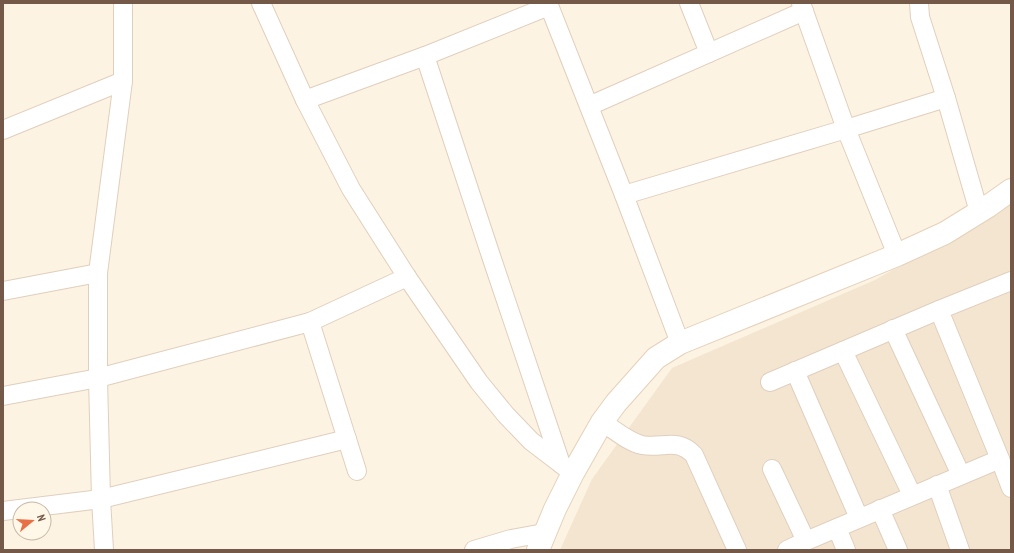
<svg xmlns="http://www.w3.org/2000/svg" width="1014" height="553" viewBox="0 0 1014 553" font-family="'PT Sans Narrow',sans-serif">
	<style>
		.residential { fill: #f4e5d0 }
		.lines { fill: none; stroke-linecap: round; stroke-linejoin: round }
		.minor-casing { stroke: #e0cfbe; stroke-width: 20 }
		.secondary-casing { stroke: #e5d1bc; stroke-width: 24 }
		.minor { stroke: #fff; stroke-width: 18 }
		.secondary { stroke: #fff; stroke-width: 22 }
	</style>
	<rect width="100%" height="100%" fill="#fcf3e2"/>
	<polygon class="residential" points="1011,202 1011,550 560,550 592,479 672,368 875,280"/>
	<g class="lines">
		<defs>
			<g id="minor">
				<polyline points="261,3 305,100 351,189 407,277 479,382 506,415 531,441 573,473"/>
				<polyline points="548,3 624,195 680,343"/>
				<polyline points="689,3 709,53"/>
				<polyline points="801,3 846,129 946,98"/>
				<polyline points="919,3 920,17 946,98 979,212"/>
				<polyline points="425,56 491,256 561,464"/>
				<polyline points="305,100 425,56 549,6"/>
				<polyline points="589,106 804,11"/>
				<polyline points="3,130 123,81"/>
				<polyline points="624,195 846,129 897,255"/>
				<polyline points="3,291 98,273"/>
				<polyline points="939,310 1000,459 1011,488"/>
				<polyline points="893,329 961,475"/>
				<polyline points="843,351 912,495"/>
				<polyline points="795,371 859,518"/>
				<polyline points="770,382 939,310 1011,281"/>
				<polyline points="3,396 98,378 310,322"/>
				<path d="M602,422c13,8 26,20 40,23 21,4 35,-8 52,10l43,95"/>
				<polyline points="772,469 806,541"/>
				<polyline points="357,471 310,322 407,277"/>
				<polyline points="937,485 960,550"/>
				<polyline points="880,509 898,550"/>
				<polyline points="3,511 101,499 347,439"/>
				<polyline points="837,528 846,550"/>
				<polyline points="104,550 101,499 98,378 98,273 123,81 123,3"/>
				<polyline points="474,550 511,539 544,533"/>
				<polyline points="787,550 806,541 1000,459"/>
			</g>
			<polyline id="secondary" points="538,550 555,509 573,473 602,422 616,403 656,358 680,343 897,255 945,233 987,207 1011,190"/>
		</defs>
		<use href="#minor" class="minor-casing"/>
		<use href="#secondary" class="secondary-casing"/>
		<use href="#minor" class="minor"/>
		<use href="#secondary" class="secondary"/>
	</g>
	<rect width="1014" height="553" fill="none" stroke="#745948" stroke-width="8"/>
	<g transform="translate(32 521) rotate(72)"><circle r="19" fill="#fff7e8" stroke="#c7b8a8"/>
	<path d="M0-3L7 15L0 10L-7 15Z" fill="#e77046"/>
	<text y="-6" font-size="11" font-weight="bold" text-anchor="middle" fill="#745948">N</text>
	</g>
</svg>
